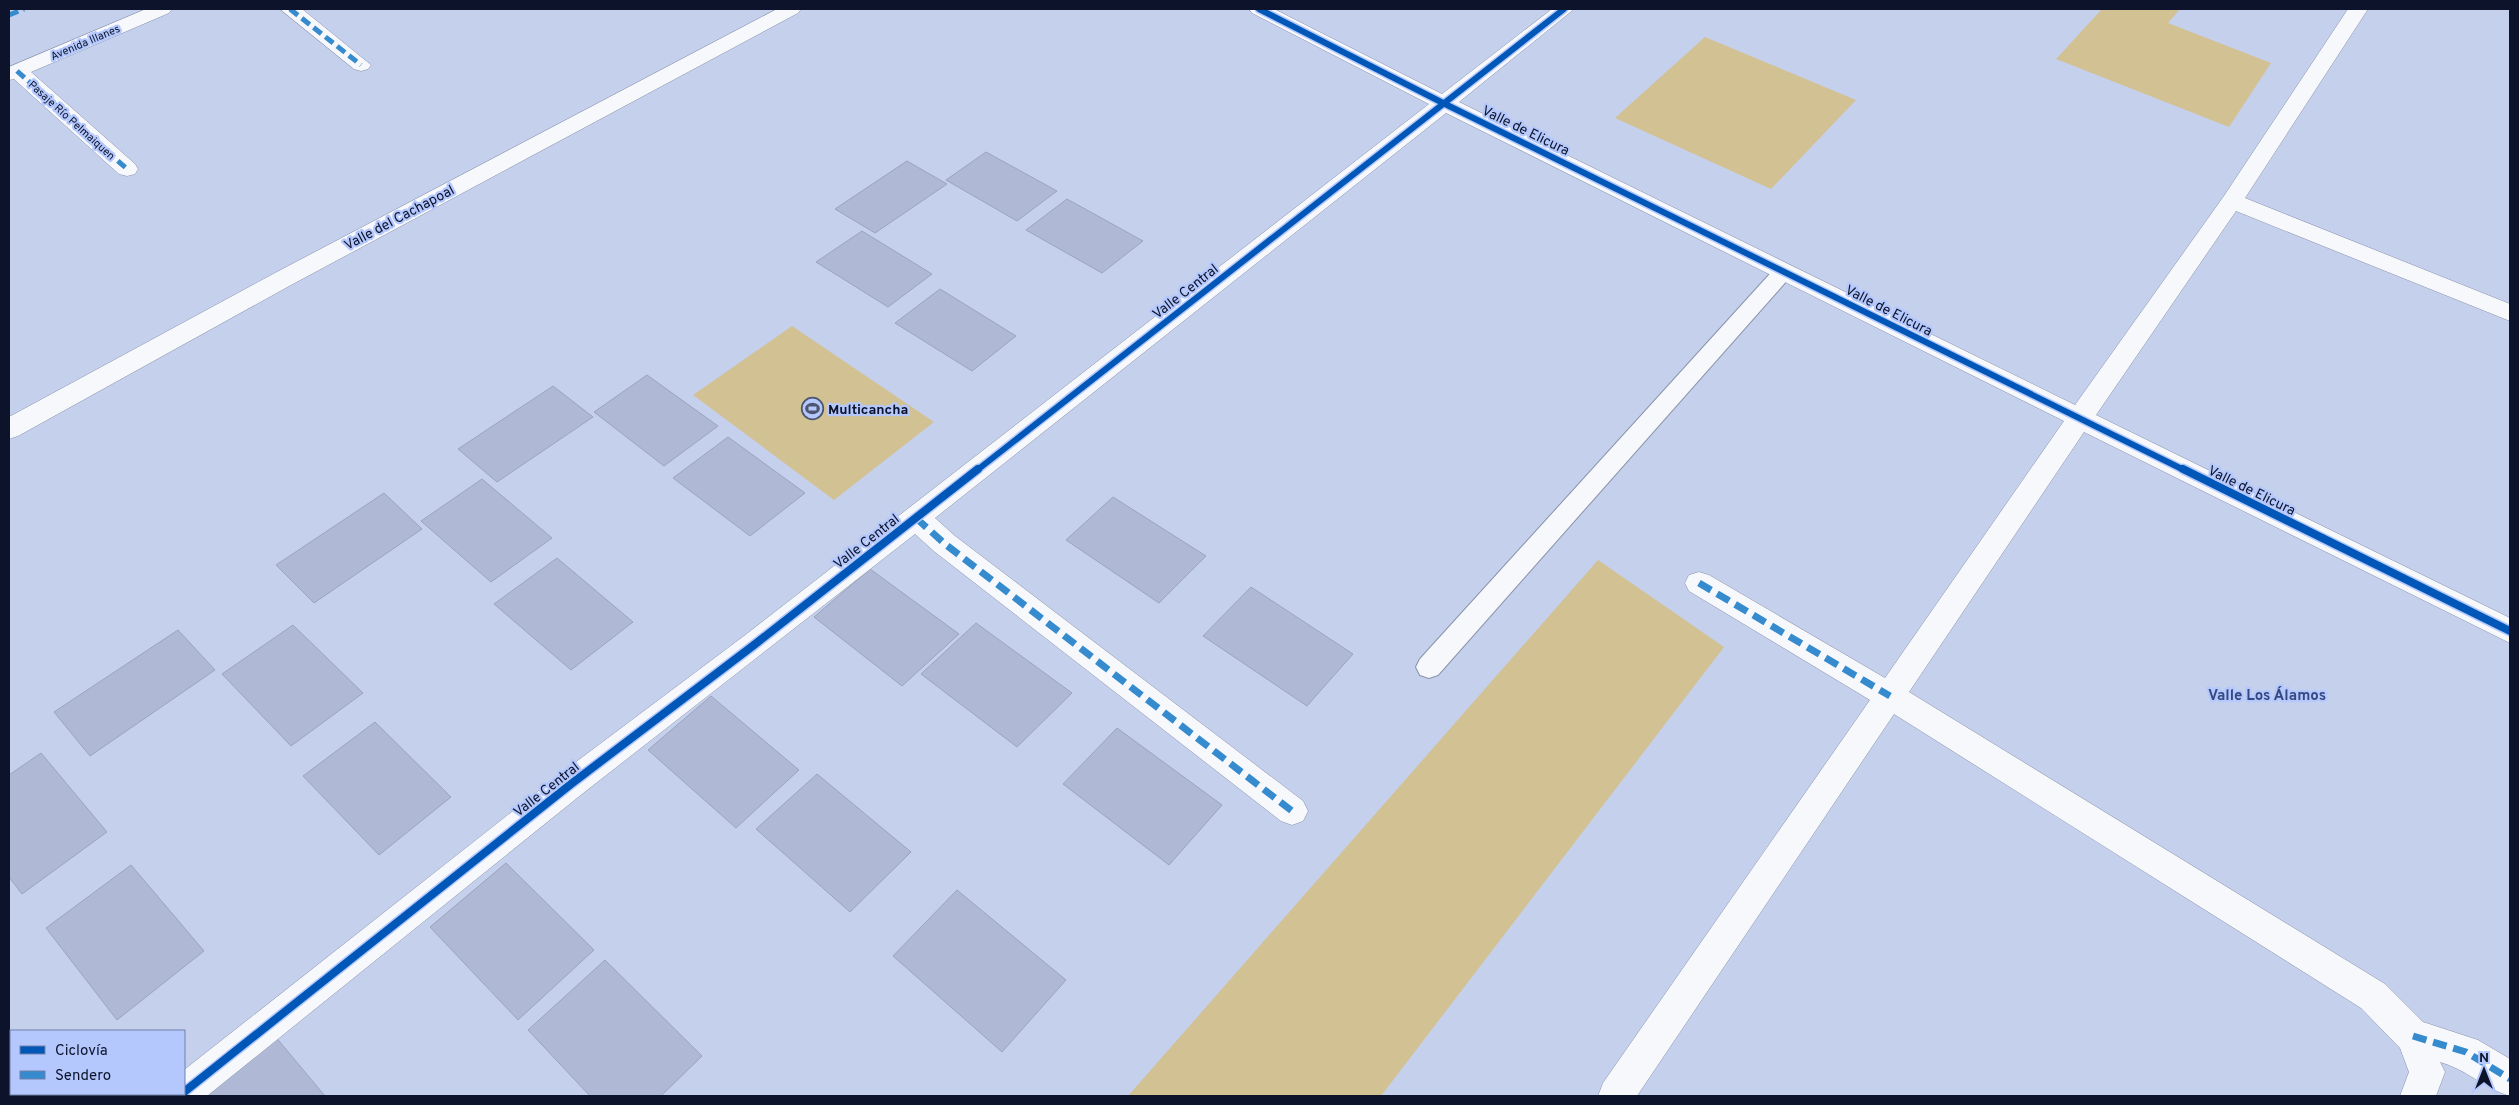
<svg xmlns="http://www.w3.org/2000/svg" width="2519" height="1105" viewBox="0 0 2519 1105" font-family="Overpass,sans-serif">
	<style>
		.green { fill: #d2c192 }
		.building { fill: #afb9d5; stroke: #9ba4bc }
		.lines { fill: none; stroke-linecap: round; stroke-linejoin: round }
		.service-casing { stroke: #8992aa; stroke-width: 2 }
		.minor-casing { stroke: #8992aa; stroke-width: 1 }
		.service { fill: #f6f8fc; fill-rule: evenodd }
		.minor { fill: #f6f8fc; fill-rule: evenodd }
		.quiet-far1 { stroke: #358bcd; stroke-width: 5; stroke-dasharray: 10 5; stroke-linecap: butt }
		.quiet { stroke: #358bcd; stroke-width: 7; stroke-dasharray: 14 7; stroke-linecap: butt }
		.cycleway-far1-casing { stroke: #b4c8fd; stroke-width: 9 }
		.cycleway-casing { stroke: #b4c8fd; stroke-width: 11 }
		.cycleway-far1 { stroke: #0057b8; stroke-width: 6 }
		.cycleway { stroke: #0057b8; stroke-width: 8 }
		.labels { text-anchor: middle; stroke-width: 4.5; stroke-linejoin: round; paint-order: stroke }
		.far-street-label { font-size: 11px; fill: #0c132b; stroke: #b4c8fd }
		.street-label { font-size: 14px; fill: #0c132b; stroke: #b4c8fd }
		.poi-label { font-size: 14px; font-weight: bold; fill: #0c132b; stroke: #b4c8fd; text-anchor: start }
		.neighbourhood-label { font-size: 15px; font-weight: bold; fill: #354880; stroke: #b4c8fd }
	</style>
	<rect width="100%" height="100%" fill="#c5d0ec"/>
	<g class="green">
		<polygon points="2102,9 2180,9 2168,23 2271,63 2229,127 2056,59"/>
		<polygon points="1705,37 1856,100 1771,189 1615,118"/>
		<polygon points="792,326 934,422 834,500 693,395"/>
		<polygon points="1598,560 1724,647 1381,1096 1128,1096"/>
	</g>
	<g class="building">
		<polygon points="986,152 1057,191 1017,221 946,180"/>
		<polygon points="907,161 947,184 875,233 835,209"/>
		<polygon points="1067,199 1143,241 1102,273 1026,230"/>
		<polygon points="862,231 932,274 888,307 816,262"/>
		<polygon points="940,289 1016,336 972,371 895,323"/>
		<polygon points="647,375 718,426 664,466 594,412"/>
		<polygon points="553,386 593,417 497,482 458,449"/>
		<polygon points="728,437 805,493 750,536 673,478"/>
		<polygon points="482,479 552,538 491,582 421,521"/>
		<polygon points="384,493 422,529 314,603 276,565"/>
		<polygon points="1113,497 1206,556 1159,603 1066,540"/>
		<polygon points="557,558 633,622 571,670 494,604"/>
		<polygon points="870,569 959,634 902,686 814,617"/>
		<polygon points="1251,587 1353,654 1307,706 1203,636"/>
		<polygon points="976,623 1072,693 1017,747 921,674"/>
		<polygon points="293,625 363,693 291,746 222,674"/>
		<polygon points="178,630 215,670 90,756 54,712"/>
		<polygon points="711,696 799,770 736,828 648,750"/>
		<polygon points="375,722 451,797 379,855 303,776"/>
		<polygon points="1117,728 1222,805 1169,865 1063,784"/>
		<polygon points="41,753 107,832 22,894 9,877 9,775"/>
		<polygon points="817,774 911,852 850,912 756,829"/>
		<polygon points="506,863 594,950 518,1020 430,927"/>
		<polygon points="131,865 204,951 117,1020 46,928"/>
		<polygon points="957,890 1066,980 1002,1052 893,956"/>
		<polygon points="605,960 702,1056 661,1096 590,1096 528,1030"/>
		<polygon points="269,1029 325,1096 188,1096"/>
	</g>
	<g class="lines">
		<defs>
			<polygon id="service" points="1784,264 1791,266 1794,271 1791,276 1438,675 1429,678 1420,675 1416,667 1420,659 1777,266"/>
			<g id="minor">
				<polygon points="146,9 172,9 169,13 31,72 135,164 138,169 135,174 127,176 119,174 14,79 9,80 9,67"/>
				<polygon points="280,9 302,9 371,65 368,69 361,71 354,69"/>
				<polygon points="777,9 801,9 798,13 291,285 18,436 9,439 9,417 275,273"/>
				<path d="M1249,9h25l168,85 110,-85h22l-115,93 616,303 149,-209 124,-187h20l-123,189 265,106v17l-274,-110 -140,204 414,203v25l-426,-211 -175,260 476,292 38,38 55,18 32,19v37c-25,-7 -44,-27 -70,-34l5,10 -9,24h-36l9,-24 -9,-24 -39,-40 -467,-294 -257,382h-39l5,-13 267,-383 -181,-109 -4,-8 4,-8 10,-3 10,3 176,103 179,-257 -618,-308 -511,405 20,18 348,265 5,10 -5,10 -11,4 -11,-4 -346,-269 -20,-18 -333,260 -375,302h-39l-1,-2h17v-24l376,-296 184,-138 685,-532 -177,-91z"/>
			</g>
		</defs>
		<use href="#service" class="service-casing"/>
		<use href="#minor" class="minor-casing"/>
		<use href="#service" class="service"/>
		<use href="#minor" class="minor"/>
		<g class="quiet-far1">
			<polyline points="290,9 361,65"/>
			<polyline points="9,15 24,9"/>
			<polyline points="17,71 127,169"/>
		</g>
		<g class="quiet">
			<polyline points="916,518 945,544 1292,811"/>
			<polyline points="1699,583 1890,696"/>
			<polyline points="2413,1036 2466,1052 2510,1079"/>
		</g>
		<defs>
			<g id="cycleway-far1">
				<polyline points="1259,9 1443,103 2186,471"/>
				<polyline points="976,471 1564,9"/>
			</g>
			<g id="cycleway">
				<polyline points="2183,469 2510,631"/>
				<polyline points="184,1092 571,784 754,645 978,469"/>
			</g>
		</defs>
		<use href="#cycleway-far1" class="cycleway-far1-casing"/>
		<use href="#cycleway" class="cycleway-casing"/>
		<use href="#cycleway-far1" class="cycleway-far1"/>
		<use href="#cycleway" class="cycleway"/>
	</g>
	<defs>
		<symbol id="stadium-ring" viewBox="-11 -11 22 22"><circle r="9.5" fill="#b4c8fd" stroke="#4d556f" stroke-width="1.5"/><path d="M0-5a6.5 5 0 1 0 0 10a6.5 5 0 1 0 0-10ZM-3.5-1.8h7v3.6h-7Z" fill="#4d556f"/></symbol>
	</defs>
	<g fill-rule="evenodd">
		<use href="#stadium-ring" x="800" y="396" width="25" height="25"/>
	</g>
	<g class="labels">
		<g class="far-street-label">
			<text transform="translate(85 42) rotate(-23)" y="4">Avenida Illanes</text>
			<text transform="translate(72 120) rotate(42)" y="4">Pasaje Río Pelmaiquen</text>
		</g>
		<g class="street-label">
			<text transform="translate(1526 130) rotate(26)" y="5">Valle de Elicura</text>
			<text transform="translate(399 217) rotate(-28)" y="5">Valle del Cachapoal</text>
			<text transform="translate(1185 291) rotate(-38)" y="5">Valle Central</text>
			<text transform="translate(1889 310) rotate(27)" y="5">Valle de Elicura</text>
			<text transform="translate(2252 490) rotate(26)" y="5">Valle de Elicura</text>
			<text transform="translate(866 541) rotate(-38)" y="5">Valle Central</text>
			<text transform="translate(546 789) rotate(-38)" y="5">Valle Central</text>
		</g>
		<g class="poi-label">
			<text x="828" y="414">Multicancha</text>
		</g>
		<g class="neighbourhood-label">
			<text x="2267" y="700">Valle Los Álamos</text>
		</g>
	</g>
	<rect width="2519" height="1105" fill="none" stroke="#0c132b" stroke-width="20"/>
	<rect x="10" y="1030" width="175" height="65" fill="#b4c8fd" stroke="#7180a9"/>
	<rect x="20" y="1046" width="25" height="8" fill="#0057b8" stroke="#7180a9"/>
	<text x="55" y="1055" font-size="15" fill="#0c132b">Ciclovía</text>
	<rect x="20" y="1071" width="25" height="8" fill="#358bcd" stroke="#7180a9"/>
	<text x="55" y="1080" font-size="15" fill="#0c132b">Sendero</text>
	<g transform="translate(2484 1070)" stroke="#b4c8fd" stroke-width="4" paint-order="stroke">
	<path d="M0-4L9 19L0 12L-9 19Z" fill="#0c132b"/>
	<text y="-8" font-size="14" font-weight="bold" text-anchor="middle" fill="#0c132b">N</text>
	</g>
</svg>
